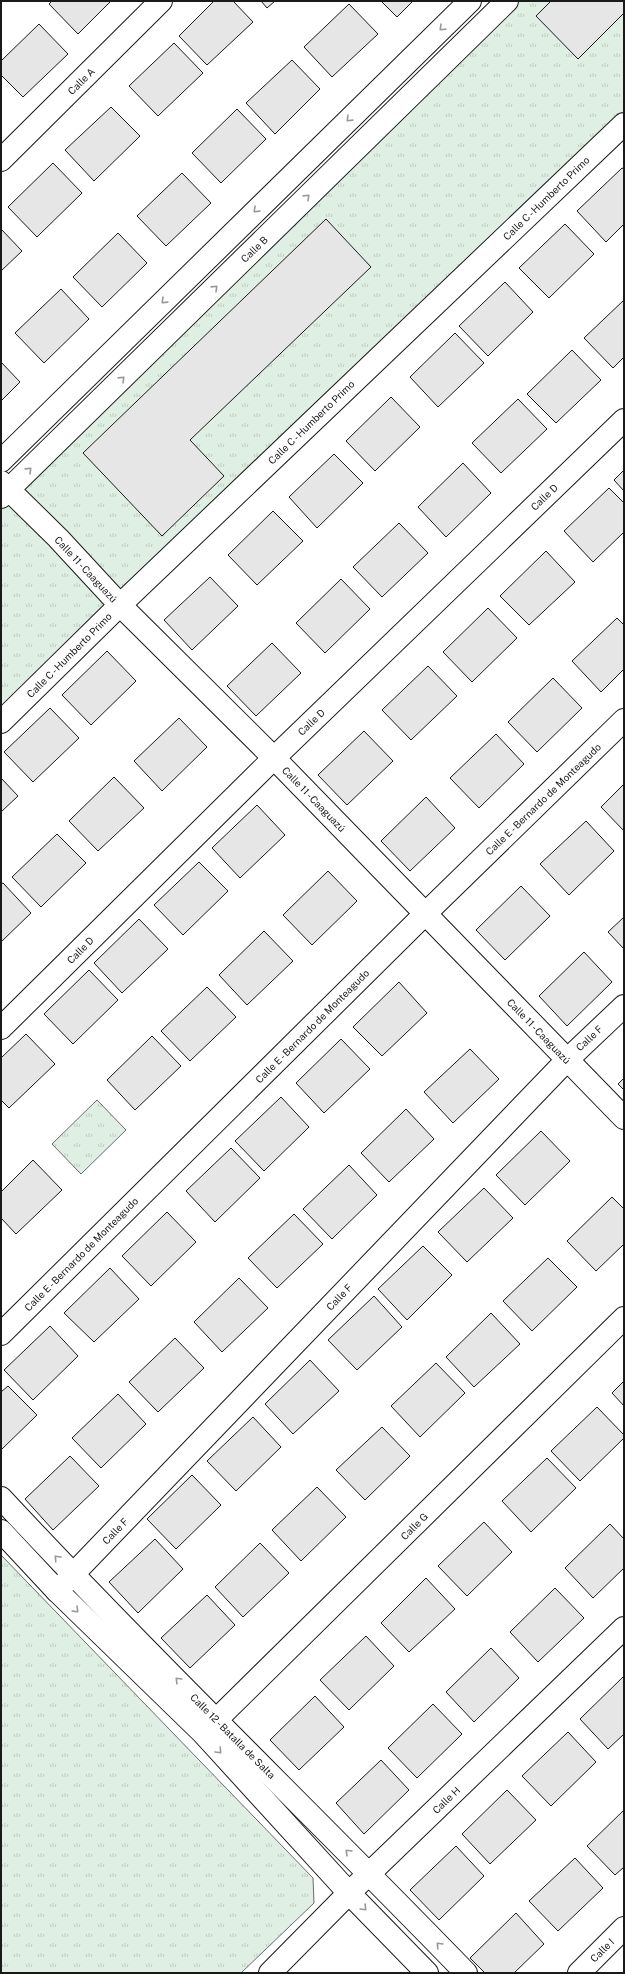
<svg xmlns="http://www.w3.org/2000/svg" width="625" height="1974" viewBox="0 0 625 1974" font-family="'Public Sans',sans-serif">
	<style>
		.park { fill: url(#park-tufts); stroke: #6a6a6a }
		.building { fill: #e6e6e6; stroke: #1a1a1a }
		.lines { fill: none; stroke-linecap: round; stroke-linejoin: round }
		.street-casing { stroke: #1a1a1a; stroke-width: 24 }
		.street { stroke: #fff; stroke-width: 22 }
		.oneway { stroke: #989898 }
		.labels { text-anchor: middle; stroke-width: 3; stroke-linejoin: round; paint-order: stroke }
		.street-label { font-size: 10px; fill: #1a1a1a; stroke: #fff }
	</style>
	<defs>
		<pattern id="park-tufts" width="24" height="20" patternUnits="userSpaceOnUse"><rect width="24" height="20" fill="#e0efe3"/><path d="M3 7l-1-3M5 7V3M7 7l1-3M15 17l-1-3M17 17v-4M19 17l1-3" fill="none" stroke="#c0ccc2"/></pattern>
	</defs>
	<rect width="100%" height="100%" fill="#fff"/>
	<g class="park">
		<polygon points="507,1 624,1 624,124 1,722 1,497"/>
		<polygon points="97,1100 126,1130 81,1174 52,1144"/>
		<polygon points="1,1555 313,1878 314,1903 241,1973 1,1973"/>
	</g>
	<g class="building">
		<polygon points="52,1 111,1 78,34 49,4"/>
		<polygon points="214,1 233,1 253,22 207,65 179,36"/>
		<polygon points="261,1 275,1 267,8"/>
		<polygon points="381,1 413,1 397,17"/>
		<polygon points="551,1 624,1 624,13 578,59 536,16"/>
		<polygon points="349,4 378,34 332,77 304,47"/>
		<polygon points="39,24 68,54 23,97 1,75 1,61"/>
		<polygon points="174,43 203,73 158,116 129,86"/>
		<polygon points="292,60 320,89 275,134 246,103"/>
		<polygon points="111,107 140,136 94,181 65,150"/>
		<polygon points="237,109 266,139 221,183 192,153"/>
		<polygon points="53,163 82,193 37,237 8,207"/>
		<polygon points="622,168 624,169 624,224 606,242 577,211"/>
		<polygon points="182,173 211,203 166,246 137,216"/>
		<polygon points="326,219 371,267 190,440 224,476 162,536 83,453"/>
		<polygon points="565,224 594,254 549,298 519,268"/>
		<polygon points="1,229 22,251 1,271"/>
		<polygon points="118,233 147,263 102,307 73,277"/>
		<polygon points="505,282 533,312 488,356 459,326"/>
		<polygon points="61,289 89,319 44,363 15,333"/>
		<polygon points="624,300 624,357 613,368 584,338"/>
		<polygon points="455,333 484,363 438,407 410,377"/>
		<polygon points="572,350 601,380 556,423 527,394"/>
		<polygon points="1,362 20,382 1,401"/>
		<polygon points="391,397 420,427 375,471 346,441"/>
		<polygon points="518,399 547,429 501,473 472,443"/>
		<polygon points="334,454 363,483 317,528 289,497"/>
		<polygon points="463,463 491,493 446,537 418,507"/>
		<polygon points="624,470 624,491 614,480"/>
		<polygon points="609,488 624,503 624,532 593,562 564,531"/>
		<polygon points="273,511 303,541 257,585 228,555"/>
		<polygon points="399,523 428,553 382,597 353,567"/>
		<polygon points="546,551 575,582 529,625 500,596"/>
		<polygon points="210,577 238,606 192,650 164,620"/>
		<polygon points="341,579 370,609 325,653 296,623"/>
		<polygon points="488,608 517,638 472,682 443,652"/>
		<polygon points="617,618 624,625 624,669 601,692 572,661"/>
		<polygon points="272,643 301,673 256,716 227,686"/>
		<polygon points="107,651 136,681 91,725 62,695"/>
		<polygon points="428,666 457,696 411,740 382,710"/>
		<polygon points="553,678 582,708 537,752 508,722"/>
		<polygon points="50,708 79,738 33,782 4,752"/>
		<polygon points="179,718 207,747 162,791 134,761"/>
		<polygon points="364,731 393,761 347,805 318,775"/>
		<polygon points="496,734 524,764 479,808 450,778"/>
		<polygon points="114,777 144,808 98,851 69,821"/>
		<polygon points="1,778 18,796 1,812"/>
		<polygon points="624,784 624,831 601,807"/>
		<polygon points="426,797 455,828 410,871 381,841"/>
		<polygon points="257,805 285,835 240,878 212,848"/>
		<polygon points="586,821 614,851 569,895 540,864"/>
		<polygon points="57,834 86,863 41,907 12,877"/>
		<polygon points="199,862 228,891 183,935 154,905"/>
		<polygon points="328,871 357,901 312,945 283,915"/>
		<polygon points="3,883 31,913 1,942 1,884"/>
		<polygon points="521,886 550,916 505,960 476,930"/>
		<polygon points="624,917 624,949 608,932"/>
		<polygon points="139,919 168,949 122,993 94,963"/>
		<polygon points="264,931 293,961 247,1005 219,975"/>
		<polygon points="584,952 612,982 567,1026 539,996"/>
		<polygon points="89,970 118,1000 73,1044 44,1014"/>
		<polygon points="399,982 427,1013 382,1056 353,1027"/>
		<polygon points="207,987 236,1017 190,1061 161,1031"/>
		<polygon points="26,1034 55,1064 9,1108 1,1100 1,1058"/>
		<polygon points="152,1036 181,1066 135,1110 107,1080"/>
		<polygon points="341,1039 370,1069 324,1113 296,1083"/>
		<polygon points="470,1049 499,1079 453,1123 424,1092"/>
		<polygon points="624,1078 624,1090 618,1084"/>
		<polygon points="281,1097 309,1127 264,1171 235,1141"/>
		<polygon points="406,1109 434,1139 389,1182 361,1153"/>
		<polygon points="541,1131 570,1161 525,1205 496,1175"/>
		<polygon points="231,1148 260,1178 215,1222 186,1191"/>
		<polygon points="33,1160 62,1190 16,1234 1,1218 1,1192"/>
		<polygon points="349,1165 377,1195 332,1239 303,1209"/>
		<polygon points="484,1188 513,1218 467,1262 438,1232"/>
		<polygon points="612,1197 624,1209 624,1244 596,1271 567,1241"/>
		<polygon points="167,1212 196,1242 151,1286 122,1256"/>
		<polygon points="294,1214 323,1244 277,1288 248,1258"/>
		<polygon points="423,1246 452,1275 407,1320 378,1289"/>
		<polygon points="548,1258 577,1287 532,1331 503,1301"/>
		<polygon points="110,1268 139,1299 94,1342 64,1313"/>
		<polygon points="239,1278 268,1308 222,1352 194,1322"/>
		<polygon points="374,1296 402,1327 357,1370 328,1340"/>
		<polygon points="491,1313 520,1344 474,1387 446,1357"/>
		<polygon points="50,1326 78,1356 33,1400 4,1370"/>
		<polygon points="175,1338 204,1368 158,1412 129,1382"/>
		<polygon points="310,1360 339,1391 293,1434 265,1404"/>
		<polygon points="436,1363 465,1393 420,1437 391,1406"/>
		<polygon points="624,1381 624,1406 612,1393"/>
		<polygon points="8,1386 37,1415 1,1450 1,1392"/>
		<polygon points="118,1394 146,1424 101,1468 72,1438"/>
		<polygon points="597,1407 624,1435 624,1438 580,1481 551,1451"/>
		<polygon points="253,1417 281,1447 236,1491 207,1461"/>
		<polygon points="382,1427 410,1456 365,1500 336,1470"/>
		<polygon points="70,1456 99,1486 53,1530 25,1499"/>
		<polygon points="547,1458 576,1488 531,1532 502,1501"/>
		<polygon points="192,1475 221,1505 176,1549 147,1519"/>
		<polygon points="317,1487 346,1517 301,1561 272,1530"/>
		<polygon points="484,1522 512,1552 467,1596 438,1566"/>
		<polygon points="610,1524 624,1539 624,1568 593,1598 565,1568"/>
		<polygon points="155,1539 183,1569 138,1613 109,1582"/>
		<polygon points="260,1543 289,1573 243,1617 215,1587"/>
		<polygon points="426,1578 455,1609 409,1652 381,1623"/>
		<polygon points="555,1588 584,1618 538,1662 510,1632"/>
		<polygon points="207,1595 235,1625 190,1668 161,1638"/>
		<polygon points="366,1636 394,1666 349,1710 320,1680"/>
		<polygon points="491,1648 519,1678 474,1722 446,1692"/>
		<polygon points="624,1676 624,1734 608,1749 580,1719"/>
		<polygon points="315,1696 344,1727 299,1770 270,1740"/>
		<polygon points="433,1704 462,1734 417,1778 388,1748"/>
		<polygon points="568,1732 596,1762 551,1806 522,1776"/>
		<polygon points="381,1760 409,1790 364,1834 336,1803"/>
		<polygon points="507,1790 536,1820 490,1864 462,1834"/>
		<polygon points="624,1810 624,1867 615,1875 587,1846"/>
		<polygon points="456,1846 484,1876 439,1920 410,1890"/>
		<polygon points="575,1858 603,1888 558,1931 529,1901"/>
		<polygon points="516,1913 544,1944 514,1973 485,1973 470,1958"/>
	</g>
	<g class="lines">
		<defs>
			<g id="street">
				<polyline points="1,160 161,1"/>
				<polyline points="1,461 470,1"/>
				<polyline points="1,482 58,538 120,605 274,758 624,1118"/>
				<polyline points="1,497 507,1"/>
				<polyline points="1,722 120,605 624,124"/>
				<polyline points="1,1028 274,758 624,420"/>
				<polyline points="1,1334 425,914 624,720"/>
				<path d="M1,1498c151,162 311,316 465,475"/>
				<polyline points="1,1531 57,1591 203,1733 349,1893 427,1973"/>
				<polyline points="57,1591 567,1060 624,1006"/>
				<polyline points="206,1730 624,1318"/>
				<polyline points="270,1973 349,1893 624,1628"/>
				<polyline points="579,1973 624,1928"/>
			</g>
		</defs>
		<use href="#street" class="street-casing"/>
		<use href="#street" class="street"/>
	</g>
	<defs><path id="oneway-chevron" d="M-2-3.5L2.5 0L-2 3.5" fill="none" stroke-width="1.6" stroke-linecap="round" stroke-linejoin="round"/></defs>
	<g class="oneway">
		<use href="#oneway-chevron" transform="translate(442 28) rotate(136)"/>
		<use href="#oneway-chevron" transform="translate(349 119) rotate(136)"/>
		<use href="#oneway-chevron" transform="translate(307 197) rotate(-44)"/>
		<use href="#oneway-chevron" transform="translate(256 210) rotate(136)"/>
		<use href="#oneway-chevron" transform="translate(215 288) rotate(-44)"/>
		<use href="#oneway-chevron" transform="translate(164 301) rotate(136)"/>
		<use href="#oneway-chevron" transform="translate(122 379) rotate(-44)"/>
		<use href="#oneway-chevron" transform="translate(29 470) rotate(-44)"/>
		<use href="#oneway-chevron" transform="translate(57 1558) rotate(-133)"/>
		<use href="#oneway-chevron" transform="translate(76 1610) rotate(44)"/>
		<use href="#oneway-chevron" transform="translate(178 1680) rotate(-135)"/>
		<use href="#oneway-chevron" transform="translate(219 1751) rotate(47)"/>
		<use href="#oneway-chevron" transform="translate(348 1852) rotate(-135)"/>
		<use href="#oneway-chevron" transform="translate(364 1908) rotate(46)"/>
		<use href="#oneway-chevron" transform="translate(439 1945) rotate(-134)"/>
	</g>
	<g class="labels">
		<g class="street-label">
			<text transform="translate(81 81) rotate(-45)" y="4">Calle A</text>
			<text transform="translate(546 198) rotate(-44)" y="4">Calle C - Humberto Primo</text>
			<text transform="translate(254 249) rotate(-44)" y="4">Calle B</text>
			<text transform="translate(311 422) rotate(-44)" y="4">Calle C - Humberto Primo</text>
			<text transform="translate(544 497) rotate(-44)" y="4">Calle D</text>
			<text transform="translate(86 569) rotate(47)" y="4">Calle 11 - Caaguazú</text>
			<text transform="translate(69 655) rotate(-45)" y="4">Calle C - Humberto Primo</text>
			<text transform="translate(311 722) rotate(-44)" y="4">Calle D</text>
			<text transform="translate(314 799) rotate(46)" y="4">Calle 11 - Caaguazú</text>
			<text transform="translate(543 799) rotate(-44)" y="4">Calle E - Bernardo de Monteagudo</text>
			<text transform="translate(80 950) rotate(-45)" y="4">Calle D</text>
			<text transform="translate(312 1026) rotate(-45)" y="4">Calle E - Bernardo de Monteagudo</text>
			<text transform="translate(539 1031) rotate(46)" y="4">Calle 11 - Caaguazú</text>
			<text transform="translate(589 1038) rotate(-43)" y="4">Calle F</text>
			<text transform="translate(81 1254) rotate(-45)" y="4">Calle E - Bernardo de Monteagudo</text>
			<text transform="translate(339 1297) rotate(-46)" y="4">Calle F</text>
			<text transform="translate(414 1526) rotate(-45)" y="4">Calle G</text>
			<text transform="translate(115 1531) rotate(-46)" y="4">Calle F</text>
			<text transform="translate(233 1736) rotate(45)" y="4">Calle 12 - Batalla de Salta</text>
			<text transform="translate(446 1800) rotate(-44)" y="4">Calle H</text>
			<text transform="translate(602 1950) rotate(-45)" y="4">Calle I</text>
		</g>
	</g>
	<rect width="625" height="1974" fill="none" stroke="#1a1a1a" stroke-width="4"/>
</svg>
